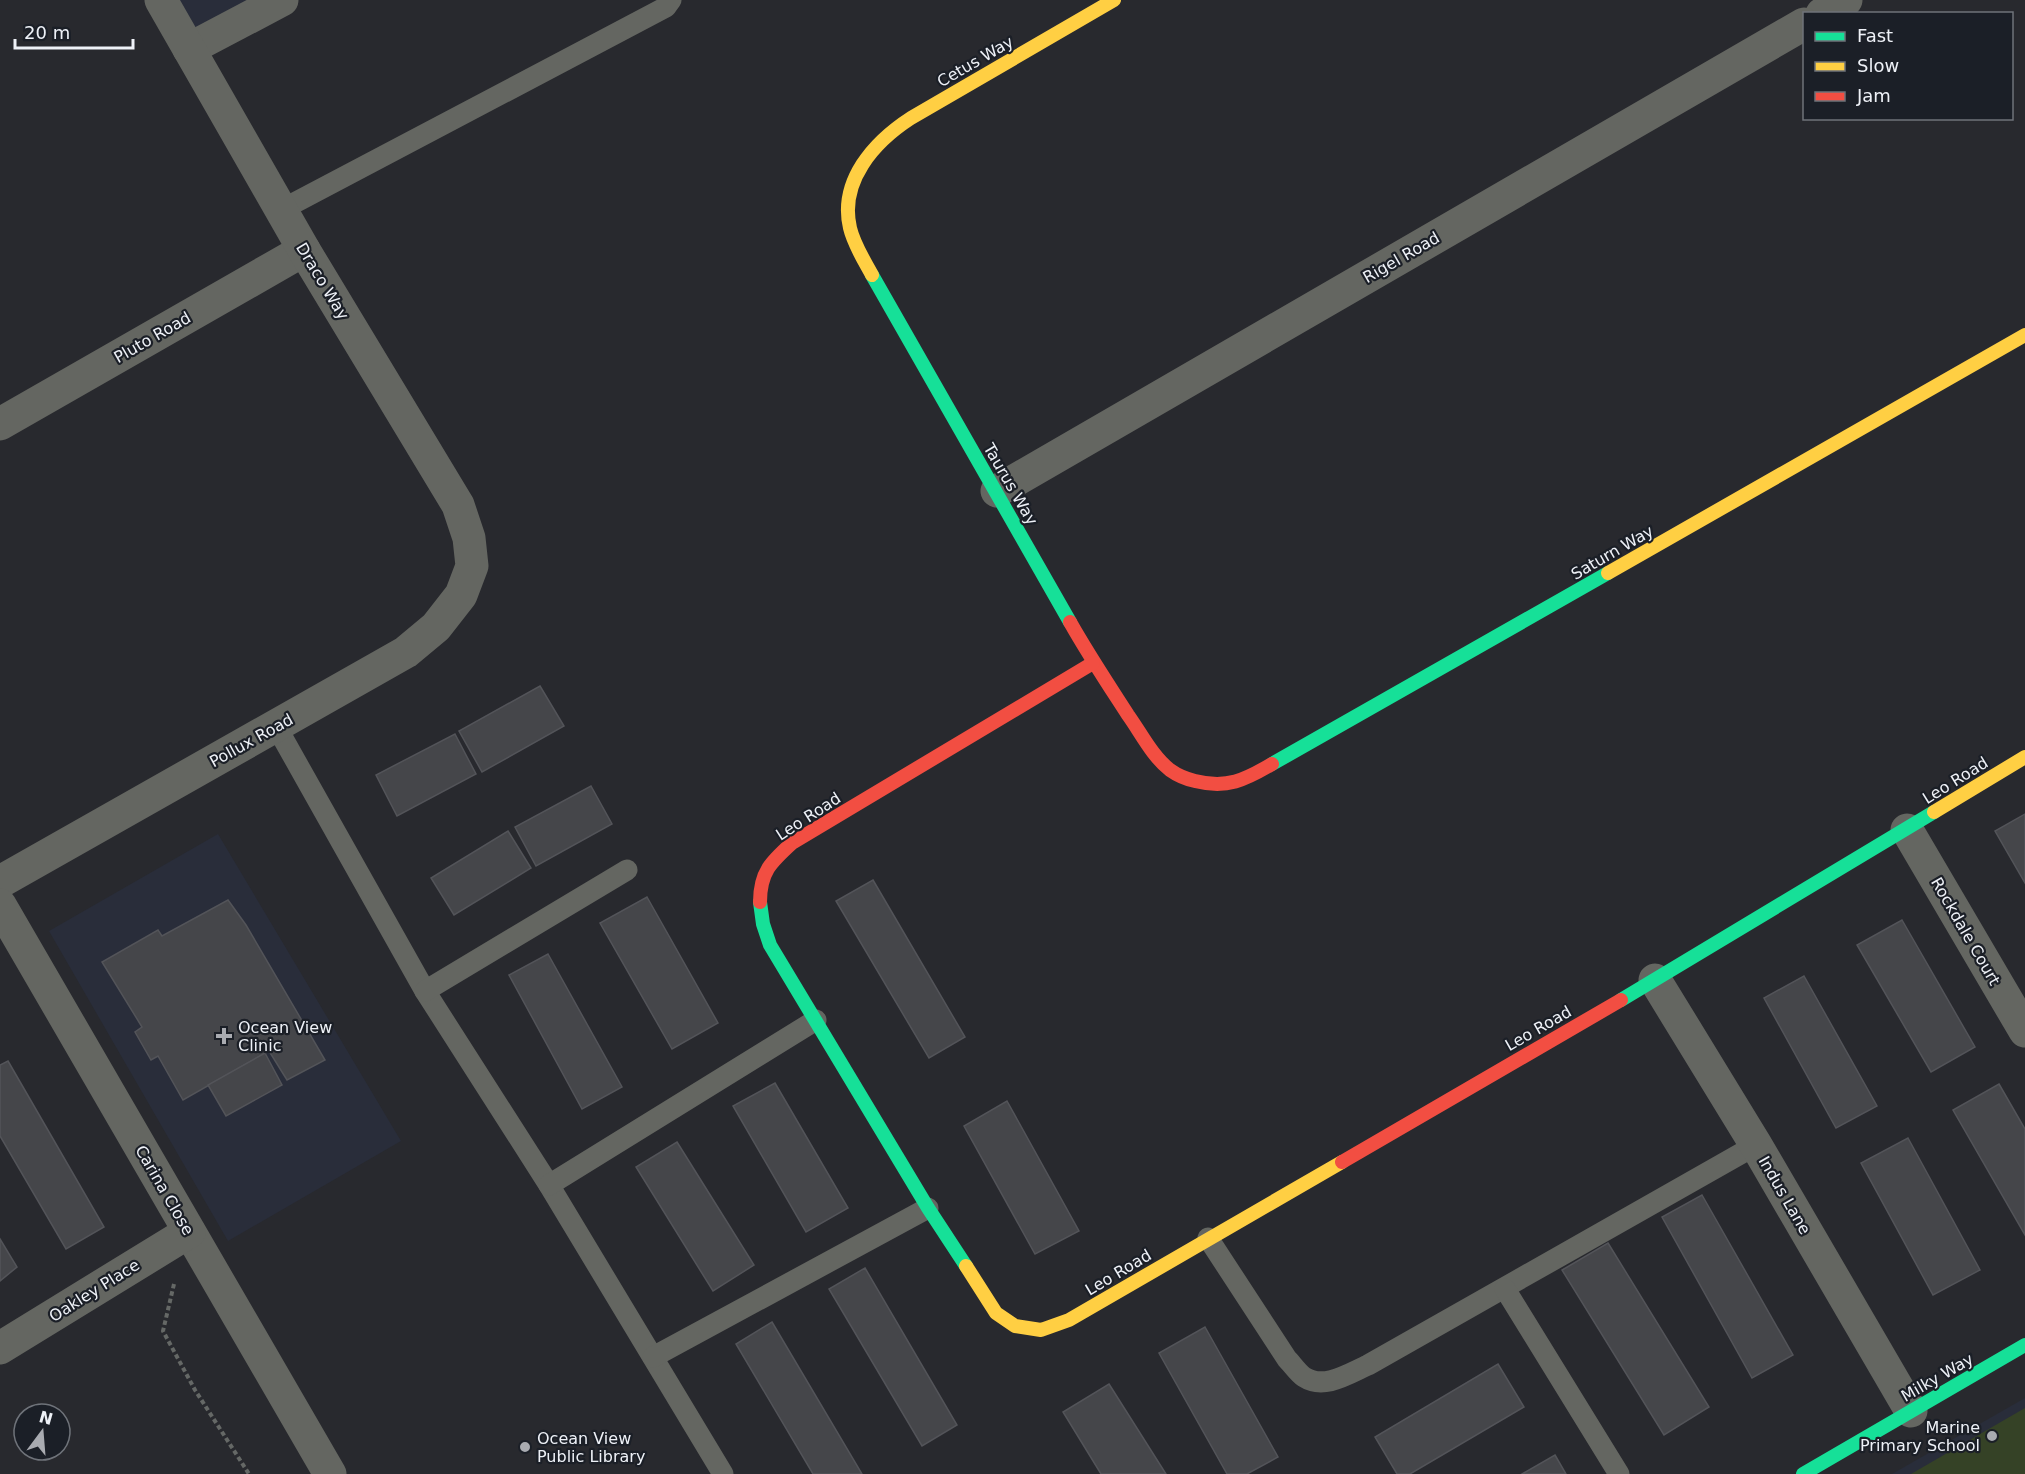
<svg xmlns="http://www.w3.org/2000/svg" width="2025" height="1474" viewBox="0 0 2025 1474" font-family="'DejaVu Sans',sans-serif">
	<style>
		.built { fill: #292d3a }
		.green { fill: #354226 }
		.building { fill: #45464a; stroke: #535459; stroke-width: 1.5 }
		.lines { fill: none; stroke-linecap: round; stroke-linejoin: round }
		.path { stroke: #656866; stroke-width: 4; stroke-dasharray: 4.5 3; stroke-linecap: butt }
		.lane { stroke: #646661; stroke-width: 21 }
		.street { stroke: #646661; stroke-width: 33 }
		.fast { stroke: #16e098; stroke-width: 14 }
		.slow { stroke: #ffcf43; stroke-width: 14 }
		.jam { stroke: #f24e42; stroke-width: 14 }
		.poi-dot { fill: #a9abb1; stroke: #1b1f27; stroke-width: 2 }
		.labels { text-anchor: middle; stroke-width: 4.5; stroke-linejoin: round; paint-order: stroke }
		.street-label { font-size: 16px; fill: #eef1f7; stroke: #1b1f27 }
		.poi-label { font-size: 16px; fill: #eef1f7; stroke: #1b1f27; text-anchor: start }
	</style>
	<rect width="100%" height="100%" fill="#28292e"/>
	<g class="built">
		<polygon points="161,0 282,0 189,49"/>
		<polygon points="218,834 401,1141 228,1241 49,931"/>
		<polygon points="2025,1398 2025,1474 1892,1474"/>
	</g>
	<polygon class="green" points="2025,1408 2025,1474 1911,1474"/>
	<g class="building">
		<polygon points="540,686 564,726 482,772 459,731"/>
		<polygon points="455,734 476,774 397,816 376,775"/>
		<polygon points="591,786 612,824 536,866 515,827"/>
		<polygon points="2025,814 2025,883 1995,831"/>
		<polygon points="508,831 531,868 454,915 431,878"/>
		<polygon points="873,880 965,1037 929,1058 836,901"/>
		<polygon points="647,897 718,1023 672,1049 600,923"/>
		<polygon points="228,900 246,925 325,1060 287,1080 269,1051 183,1100 158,1056 151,1060 135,1032 142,1027 102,962 158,930 162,936"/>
		<polygon points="1902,920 1975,1047 1931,1072 1857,945"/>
		<polygon points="548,954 622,1087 582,1109 509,975"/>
		<polygon points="1804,976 1877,1106 1836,1128 1764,998"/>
		<polygon points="265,1053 282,1085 226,1116 208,1085"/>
		<polygon points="8,1061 104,1227 66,1249 0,1136 0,1065"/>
		<polygon points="775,1083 848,1208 806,1232 733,1106"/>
		<polygon points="1999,1084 2025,1129 2025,1235 1953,1110"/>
		<polygon points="1007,1101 1079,1231 1035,1254 964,1126"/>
		<polygon points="1908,1138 1980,1270 1933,1295 1861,1163"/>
		<polygon points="677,1142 754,1265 713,1291 636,1167"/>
		<polygon points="1702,1195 1793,1355 1752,1378 1662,1217"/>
		<polygon points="0,1239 17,1267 0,1281"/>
		<polygon points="1608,1243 1709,1407 1664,1435 1562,1270"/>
		<polygon points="865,1268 957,1425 922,1446 829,1289"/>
		<polygon points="772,1322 862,1474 813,1474 736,1344"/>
		<polygon points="1205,1327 1278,1457 1247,1474 1227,1474 1159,1353"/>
		<polygon points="1498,1364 1524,1407 1410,1474 1397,1474 1375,1437"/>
		<polygon points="1109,1384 1166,1474 1101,1474 1063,1412"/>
		<polygon points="1555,1455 1566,1474 1522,1474"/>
	</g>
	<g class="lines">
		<polyline class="path" points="174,1284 163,1331 195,1390 249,1474"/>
		<g class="lane">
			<polyline points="281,210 666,7 671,0"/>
			<polyline points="276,726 425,991 549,1185 723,1474"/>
			<polyline points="425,991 627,870"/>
			<polyline points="549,1185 816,1020"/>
			<path d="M1208,1238l79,121c5,5 11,14 17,18 20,13 44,-3 64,-12l388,-220"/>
			<polyline points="1505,1289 1619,1474"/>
			<polyline points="653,1357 928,1208"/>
		</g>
		<g class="street">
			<polyline points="1822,14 1846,0"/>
			<polyline points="189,49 282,0"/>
			<polyline points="0,424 304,250"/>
			<polyline points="997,491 1804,24"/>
			<polyline points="1907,830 2025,1031"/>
			<polyline points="0,882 406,652 436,627 461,595 472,566 469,538 458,505 304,250 161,0"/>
			<polyline points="0,905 330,1474"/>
			<polyline points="1655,980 1756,1145 1911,1411"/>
			<polyline points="0,1348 189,1232"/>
		</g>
		<g class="fast">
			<polyline points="872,275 1070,622"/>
			<polyline points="1272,764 1608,573"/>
			<polyline points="760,902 763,924 770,945 928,1208 966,1266"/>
			<polyline points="1621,1000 1934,812"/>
			<polyline points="1803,1474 2025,1345"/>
		</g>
		<g class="slow">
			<path d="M872,275c-8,-15 -18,-30 -22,-47 -11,-47 24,-86 61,-110l203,-118"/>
			<polyline points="1608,573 2025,335"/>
			<polyline points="1934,812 2025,757"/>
			<polyline points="966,1266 996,1313 1015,1326 1041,1330 1069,1320 1342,1162"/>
		</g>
		<g class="jam">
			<path d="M1070,622c18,32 38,62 58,93 13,18 24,41 42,55 7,5 16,9 25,11 32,8 50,-1 77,-17"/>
			<path d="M760,902c0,-30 11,-40 32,-59l301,-180"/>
			<polyline points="1342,1162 1621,1000"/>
		</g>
	</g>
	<g class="poi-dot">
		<path d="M221 1027h6v6h6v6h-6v6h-6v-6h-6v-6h6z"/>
		<circle cx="1992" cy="1436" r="6"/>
		<circle cx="525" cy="1447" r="6"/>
	</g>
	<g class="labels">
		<g class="street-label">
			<text transform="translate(975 61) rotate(-30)" y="6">Cetus Way</text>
			<text transform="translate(1401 257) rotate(-30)" y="6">Rigel Road</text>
			<text transform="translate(323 281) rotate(59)" y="6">Draco Way</text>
			<text transform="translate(152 337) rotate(-30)" y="6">Pluto Road</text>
			<text transform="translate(1011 484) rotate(60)" y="6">Taurus Way</text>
			<text transform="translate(1612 552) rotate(-30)" y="6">Saturn Way</text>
			<text transform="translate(251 740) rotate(-29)" y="6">Pollux Road</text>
			<text transform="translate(1955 780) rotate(-32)" y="6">Leo Road</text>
			<text transform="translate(808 816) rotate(-33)" y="6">Leo Road</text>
			<text transform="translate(1966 931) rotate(60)" y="6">Rockdale Court</text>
			<text transform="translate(1538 1028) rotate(-30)" y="6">Leo Road</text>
			<text transform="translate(165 1190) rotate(60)" y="6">Carina Close</text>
			<text transform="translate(1785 1195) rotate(60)" y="6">Indus Lane</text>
			<text transform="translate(1118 1272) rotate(-31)" y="6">Leo Road</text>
			<text transform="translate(94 1290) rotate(-32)" y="6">Oakley Place</text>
			<text transform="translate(1937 1377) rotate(-30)" y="6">Milky Way</text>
		</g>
		<g class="poi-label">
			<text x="238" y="1033">Ocean View<tspan x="238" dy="18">Clinic</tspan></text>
			<text x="1980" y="1433" text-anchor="end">Marine<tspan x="1980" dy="18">Primary School</tspan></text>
			<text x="537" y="1444">Ocean View<tspan x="537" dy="18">Public Library</tspan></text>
		</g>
	</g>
	<rect x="1803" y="12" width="210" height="108" fill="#1b1f27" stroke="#6f737a" stroke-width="1.5"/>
	<rect x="1815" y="32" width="30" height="9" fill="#16e098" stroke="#6f737a" stroke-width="1.5"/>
	<text x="1857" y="42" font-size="18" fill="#eef1f7">Fast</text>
	<rect x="1815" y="62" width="30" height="9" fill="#ffcf43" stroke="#6f737a" stroke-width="1.5"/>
	<text x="1857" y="72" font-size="18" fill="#eef1f7">Slow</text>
	<rect x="1815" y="92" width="30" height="9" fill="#f24e42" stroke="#6f737a" stroke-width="1.5"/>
	<text x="1857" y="102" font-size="18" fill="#eef1f7">Jam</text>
	<g transform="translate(42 1432) rotate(16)"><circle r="28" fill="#1b1f27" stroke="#6f737a" stroke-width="1.5"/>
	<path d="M0-4.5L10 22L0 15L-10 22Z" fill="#a9abb1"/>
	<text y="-9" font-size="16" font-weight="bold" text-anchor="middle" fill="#eef1f7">N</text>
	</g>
	<path d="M15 39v9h118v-9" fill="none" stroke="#eef1f7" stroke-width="3"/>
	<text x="24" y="39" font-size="18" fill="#eef1f7" stroke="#1b1f27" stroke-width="4.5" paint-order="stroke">20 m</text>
</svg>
